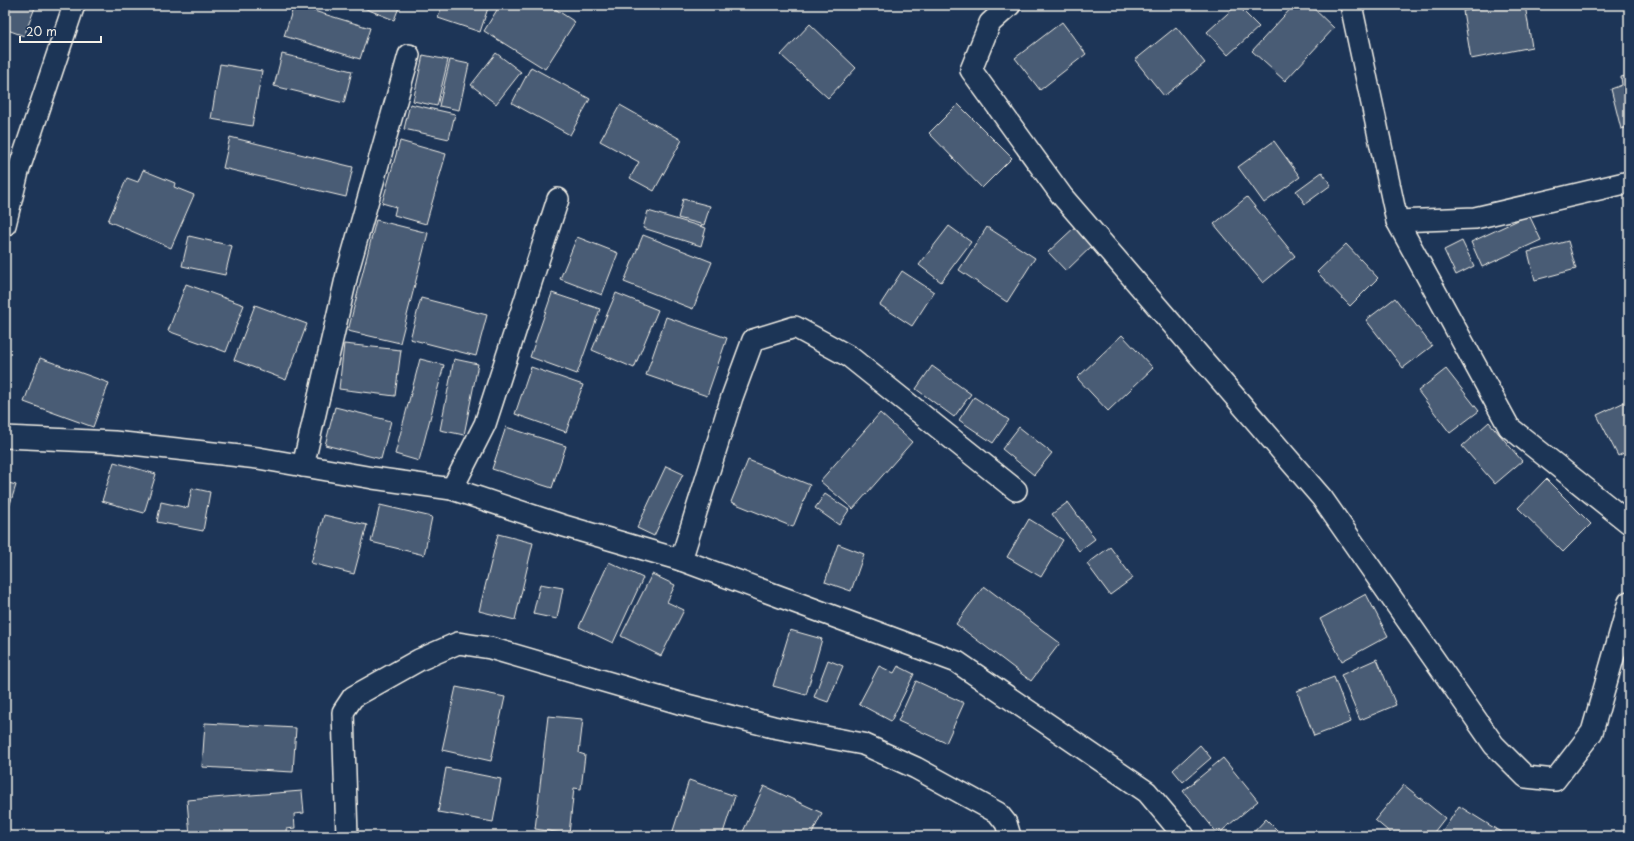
<svg xmlns="http://www.w3.org/2000/svg" width="1634" height="841" viewBox="0 0 1634 841" font-family="'Playpen Sans',sans-serif">
	<style>
		.building { fill: #485b74; stroke: #f4f1e8 }
		.lines { fill: none; stroke-linecap: round; stroke-linejoin: round }
		.minor-casing { stroke: #f4f1e8; stroke-width: 24 }
		.minor { stroke: #1d3557; stroke-width: 21 }
	</style>
	<rect width="100%" height="100%" fill="#1d3557"/>
	<filter id="ink" filterUnits="userSpaceOnUse"><feTurbulence type="fractalNoise" baseFrequency=".025" numOctaves="2"/><feDisplacementMap in="SourceGraphic" scale="8" xChannelSelector="R" yChannelSelector="G"/><feConvolveMatrix kernelMatrix="1 2 1 2 8 2 1 2 1" color-interpolation-filters="sRGB"/></filter>
	<g filter="url(#ink)">
		<g class="building">
			<polygon points="5,5 36,5 24,36 5,29"/>
			<polygon points="294,5 370,28 360,59 284,36"/>
			<polygon points="356,5 400,5 394,20"/>
			<polygon points="442,5 489,5 480,32 438,18"/>
			<polygon points="500,5 549,5 575,22 545,69 484,31"/>
			<polygon points="1237,5 1259,27 1228,55 1207,32"/>
			<polygon points="1294,5 1310,5 1334,28 1285,81 1252,51"/>
			<polygon points="1498,5 1525,5 1532,47 1471,59 1463,11"/>
			<polygon points="1062,22 1086,54 1040,90 1015,58"/>
			<polygon points="810,24 856,68 828,98 781,55"/>
			<polygon points="1176,27 1205,63 1164,96 1135,60"/>
			<polygon points="496,53 521,72 496,104 471,85"/>
			<polygon points="282,54 352,71 344,103 274,86"/>
			<polygon points="423,55 448,60 437,106 413,101"/>
			<polygon points="450,60 469,64 459,110 439,106"/>
			<polygon points="220,64 262,71 252,126 211,119"/>
			<polygon points="531,67 590,99 570,135 512,103"/>
			<polygon points="1629,75 1629,127 1621,129 1611,89 1622,85 1621,77"/>
			<polygon points="410,104 455,114 449,139 404,129"/>
			<polygon points="958,104 1012,158 982,188 929,133"/>
			<polygon points="620,105 682,140 654,191 630,178 639,162 600,141"/>
			<polygon points="230,137 353,167 346,197 223,168"/>
			<polygon points="400,141 446,154 426,224 394,215 396,207 382,203"/>
			<polygon points="1274,141 1300,177 1264,203 1238,167"/>
			<polygon points="143,170 175,183 174,187 194,195 171,248 108,221 127,178 138,182"/>
			<polygon points="1322,172 1331,185 1305,204 1296,191"/>
			<polygon points="1247,197 1295,256 1263,283 1214,224"/>
			<polygon points="683,199 710,206 704,225 678,218"/>
			<polygon points="648,211 706,228 701,246 643,228"/>
			<polygon points="1529,215 1541,240 1482,267 1471,242"/>
			<polygon points="376,220 428,233 400,343 348,331"/>
			<polygon points="1077,225 1095,243 1066,271 1048,252"/>
			<polygon points="949,226 971,242 941,282 919,265"/>
			<polygon points="987,227 1035,258 1007,302 959,270"/>
			<polygon points="643,235 712,262 693,309 624,282"/>
			<polygon points="189,236 232,246 225,275 182,266"/>
			<polygon points="577,237 618,253 602,295 560,279"/>
			<polygon points="1462,241 1474,266 1456,275 1444,250"/>
			<polygon points="1568,241 1576,269 1535,280 1528,252"/>
			<polygon points="1346,244 1378,278 1350,306 1317,272"/>
			<polygon points="902,271 934,292 912,326 880,305"/>
			<polygon points="186,284 244,305 226,352 168,331"/>
			<polygon points="552,293 600,309 577,374 530,357"/>
			<polygon points="616,293 658,310 634,368 592,350"/>
			<polygon points="421,298 487,315 476,356 410,339"/>
			<polygon points="1395,298 1432,346 1403,368 1366,320"/>
			<polygon points="255,305 307,324 286,380 234,360"/>
			<polygon points="666,317 727,338 707,396 646,375"/>
			<polygon points="1122,335 1153,368 1108,411 1077,378"/>
			<polygon points="344,344 401,350 395,396 339,389"/>
			<polygon points="40,358 109,383 93,427 24,402"/>
			<polygon points="420,359 444,365 419,461 395,454"/>
			<polygon points="454,359 478,364 464,435 440,430"/>
			<polygon points="932,366 971,394 954,417 916,389"/>
			<polygon points="531,367 583,385 566,432 515,414"/>
			<polygon points="1446,369 1479,411 1450,433 1418,391"/>
			<polygon points="974,397 1009,420 993,443 959,420"/>
			<polygon points="1629,400 1629,450 1618,456 1597,415"/>
			<polygon points="335,407 391,421 381,459 325,445"/>
			<polygon points="880,413 912,442 853,509 820,481"/>
			<polygon points="1489,422 1522,461 1495,484 1462,446"/>
			<polygon points="506,427 566,446 552,488 492,469"/>
			<polygon points="1019,427 1052,453 1034,475 1002,449"/>
			<polygon points="748,460 810,485 793,527 731,502"/>
			<polygon points="114,462 156,474 144,513 102,501"/>
			<polygon points="666,466 683,474 654,536 637,528"/>
			<polygon points="1546,479 1591,524 1563,552 1518,508"/>
			<polygon points="5,482 16,485 6,517 5,517"/>
			<polygon points="192,488 210,492 203,531 157,522 161,502 188,508"/>
			<polygon points="825,494 849,510 839,525 815,508"/>
			<polygon points="1068,502 1095,539 1079,551 1052,514"/>
			<polygon points="380,505 432,517 424,555 371,542"/>
			<polygon points="324,515 367,525 354,574 311,563"/>
			<polygon points="1029,519 1063,540 1041,577 1007,557"/>
			<polygon points="498,534 533,543 515,620 479,611"/>
			<polygon points="838,544 864,554 851,591 825,582"/>
			<polygon points="1110,547 1133,578 1110,595 1087,564"/>
			<polygon points="609,562 643,578 613,643 579,627"/>
			<polygon points="652,574 675,585 667,602 684,610 661,656 621,636"/>
			<polygon points="540,584 563,588 557,619 533,614"/>
			<polygon points="984,586 1060,643 1031,681 956,624"/>
			<polygon points="1366,594 1388,636 1342,661 1320,619"/>
			<polygon points="790,630 822,639 806,695 773,686"/>
			<polygon points="1377,659 1396,705 1360,720 1341,675"/>
			<polygon points="828,660 843,666 828,702 814,697"/>
			<polygon points="879,666 894,673 898,666 914,674 891,721 859,704"/>
			<polygon points="1334,677 1351,722 1314,736 1297,691"/>
			<polygon points="916,681 964,703 946,743 898,721"/>
			<polygon points="456,687 505,697 491,761 442,750"/>
			<polygon points="548,716 583,719 579,753 585,755 581,789 574,788 569,834 535,829"/>
			<polygon points="205,723 296,728 293,772 202,767"/>
			<polygon points="1200,745 1211,758 1183,782 1173,770"/>
			<polygon points="1223,758 1258,801 1218,834 1183,791"/>
			<polygon points="446,768 501,779 493,822 438,812"/>
			<polygon points="689,780 735,796 722,836 679,836 672,834"/>
			<polygon points="1404,785 1445,818 1431,836 1394,836 1375,820"/>
			<polygon points="764,786 822,813 811,836 741,836"/>
			<polygon points="302,791 304,813 294,814 295,828 286,829 287,836 190,836 187,800"/>
			<polygon points="1459,806 1507,836 1440,836"/>
			<polygon points="1266,819 1283,836 1250,836"/>
		</g>
		<g class="lines">
			<defs>
				<g id="minor">
					<polyline points="1010,5 990,23 971,70 1062,196 1322,498 1494,745 1526,777 1555,780 1592,732 1629,602"/>
					<polyline points="1351,5 1397,221 1509,427 1629,523"/>
					<polyline points="1397,221 1475,218 1629,182"/>
					<polyline points="5,225 18,172 74,5"/>
					<polyline points="5,437 114,442 258,458 373,478 452,489 561,525 681,560 957,662 1147,792 1184,836"/>
					<polyline points="303,466 348,270 409,55"/>
					<polyline points="452,489 485,424 558,199"/>
					<polyline points="681,560 732,397 753,340 795,327 850,357 1016,490"/>
					<polyline points="347,836 343,712 353,697 419,660 458,643 490,648 679,703 773,727 863,744 916,768 998,813 1006,823 1010,836"/>
				</g>
			</defs>
			<use href="#minor" class="minor-casing"/>
			<use href="#minor" class="minor"/>
		</g>
	</g>
	<rect width="1634" height="841" fill="none" stroke="#1d3557" stroke-width="20"/>
	<rect x="10" y="10" width="1614" height="821" fill="none" stroke="#f4f1e8" stroke-width="1.5" filter="url(#ink)"/>
	<path d="M20 36v6h81v-6" fill="none" stroke="#f4f1e8" stroke-width="2"/>
	<text x="26" y="36" font-size="12" fill="#f4f1e8" stroke="#1d3557" stroke-width="3" paint-order="stroke">20 m</text>
</svg>
